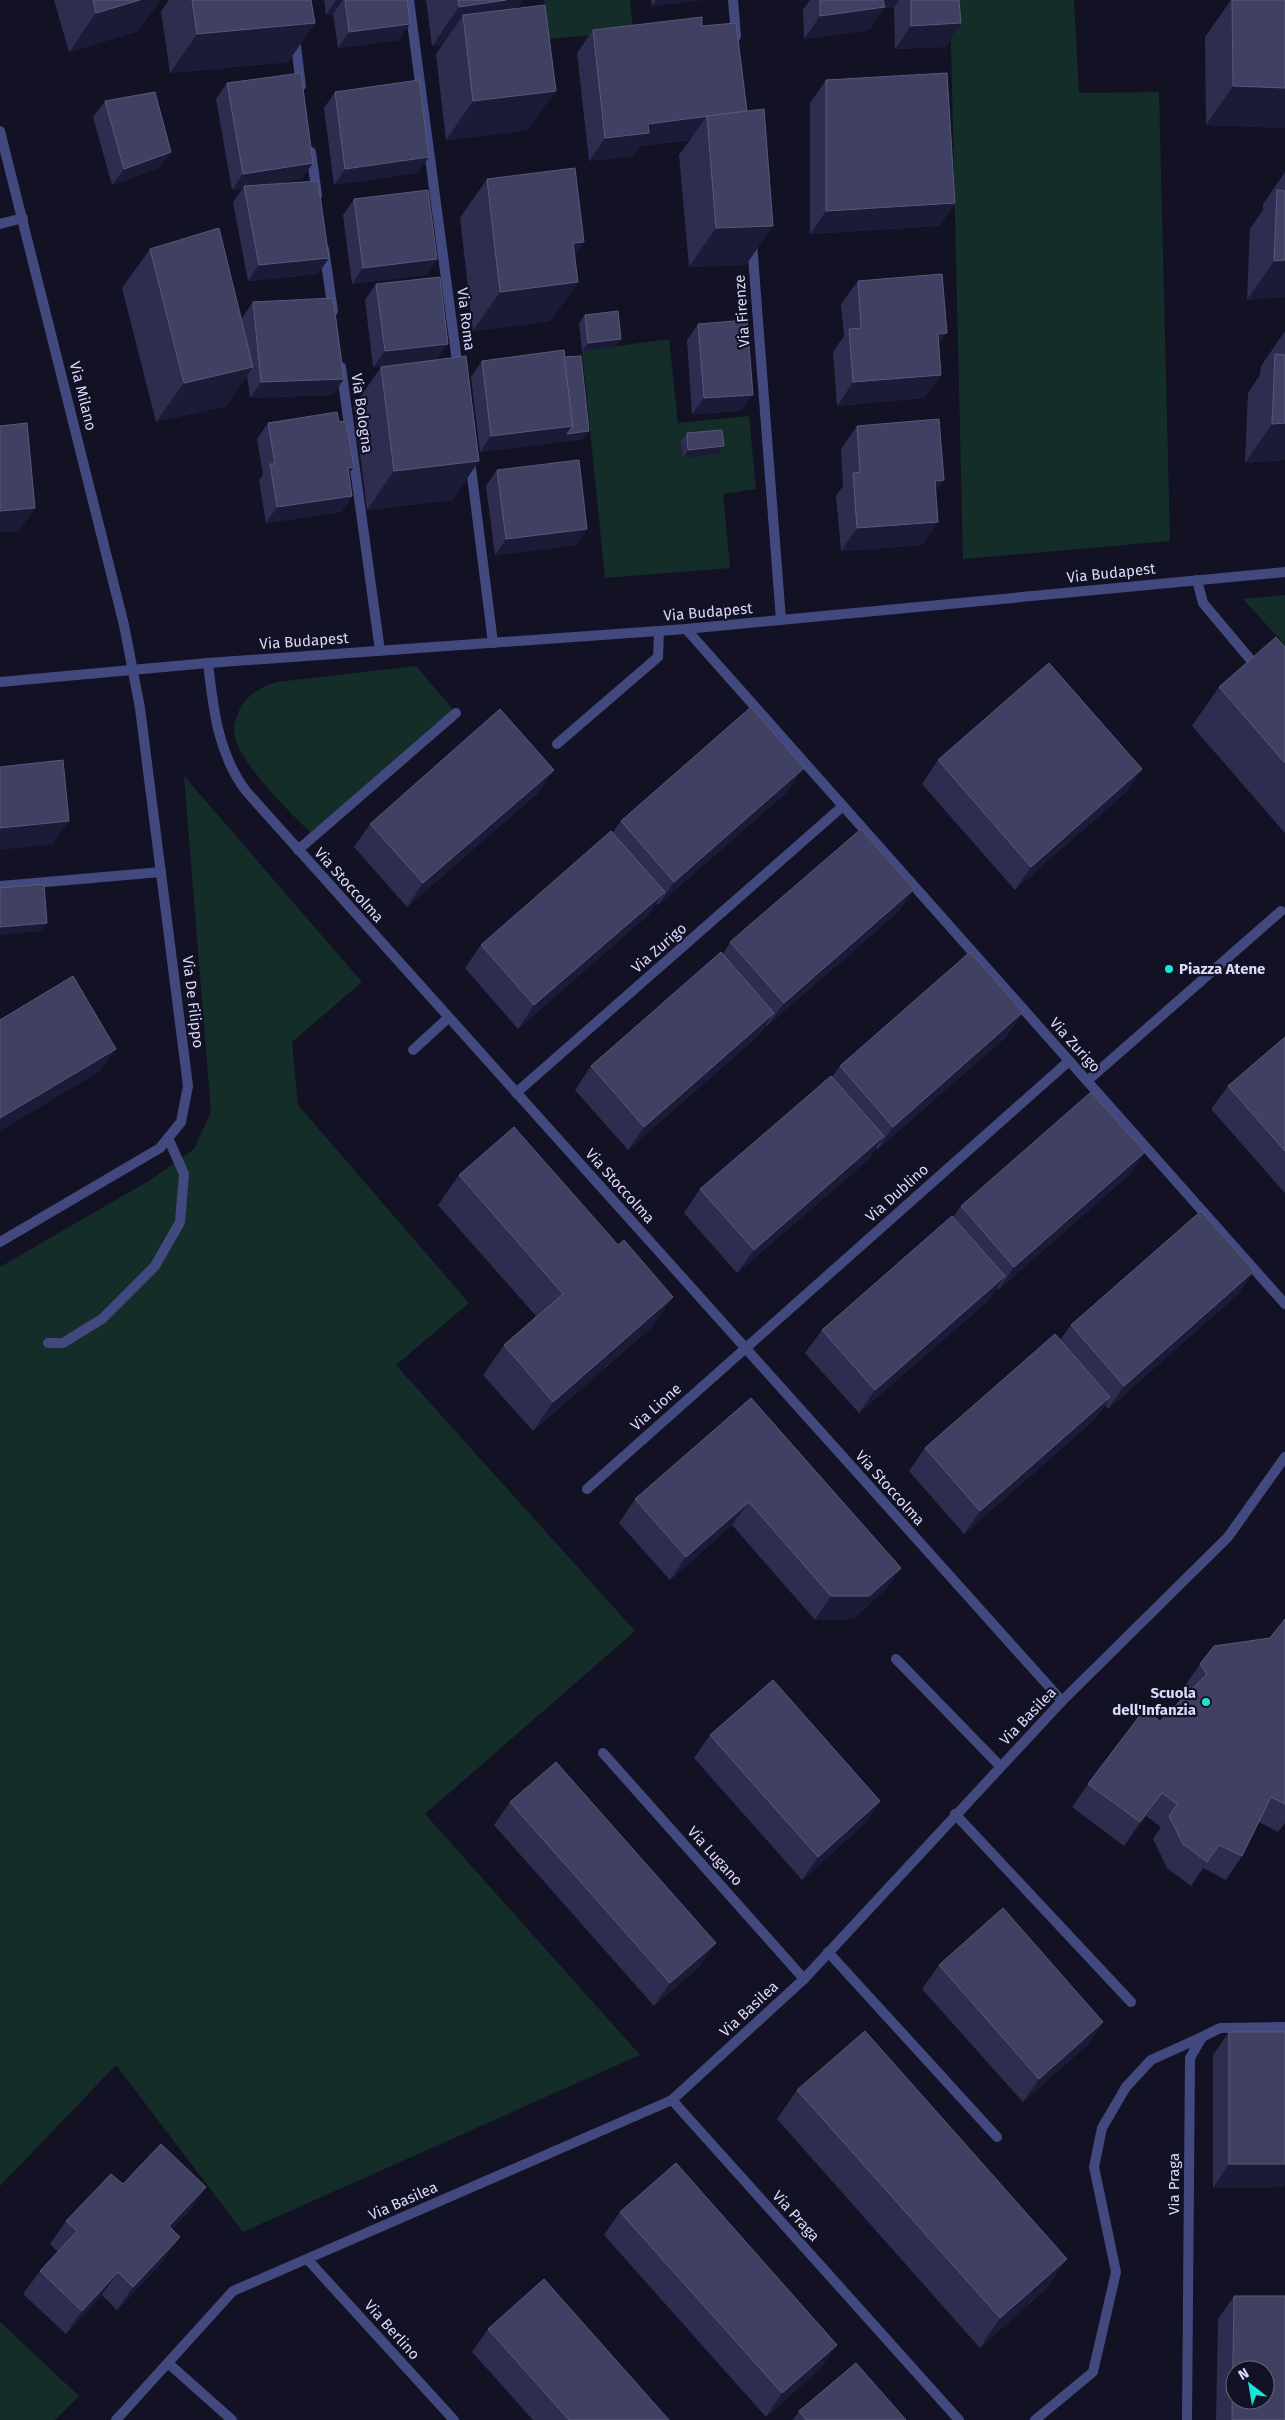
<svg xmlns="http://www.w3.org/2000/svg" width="1285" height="2420" viewBox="0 0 1285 2420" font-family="'Fira Sans',sans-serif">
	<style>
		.green { fill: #152d29 }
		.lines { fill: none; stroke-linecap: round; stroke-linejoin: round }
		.lane { stroke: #42497e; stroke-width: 10 }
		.street { stroke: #42497e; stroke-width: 10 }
		.wall { fill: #2e2d50 }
		.shaded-wall { fill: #1b1a37 }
		.building { fill: #404062; stroke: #58587a; fill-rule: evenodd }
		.poi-dot { fill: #1be5da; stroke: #121224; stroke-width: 2 }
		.labels { text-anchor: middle; stroke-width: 4.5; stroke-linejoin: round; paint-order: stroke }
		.street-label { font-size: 15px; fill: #d9dafb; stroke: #121224 }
		.poi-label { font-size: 15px; font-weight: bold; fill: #d9dafb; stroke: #121224; text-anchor: start }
	</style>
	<rect width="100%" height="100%" fill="#121224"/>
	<g class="green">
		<polygon points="544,0 630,0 633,31 549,39"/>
		<polygon points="950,0 1074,0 1079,93 1159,92 1170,541 963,559"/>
		<polygon points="669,339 678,423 749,416 756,489 723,494 730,568 605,578 582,351"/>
		<polygon points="1285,595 1285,645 1243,599"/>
		<path d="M416,666l40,47 -142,123c-23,-23 -78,-74 -80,-106 0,-6 3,-14 5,-19 7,-16 22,-24 38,-29z"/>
		<polygon points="184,776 362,982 292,1042 298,1105 469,1303 396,1365 635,1631 425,1814 640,2055 243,2232 116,2065 0,2186 0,1267 152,1179 194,1149 211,1112"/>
		<polygon points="0,2322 79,2396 55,2420 0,2420"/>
	</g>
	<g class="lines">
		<g class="lane">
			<polyline points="0,224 23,218"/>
			<polyline points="1197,580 1203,603 1255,665"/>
			<polyline points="557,744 658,657 659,631"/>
			<polyline points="298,850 456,713"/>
			<polyline points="0,886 161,872"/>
			<polyline points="413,1050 448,1018"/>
			<polyline points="1087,1081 1281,911"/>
			<polyline points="48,1343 63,1343 102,1319 155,1266 180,1222 184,1174 168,1138"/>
			<polyline points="896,1659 1000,1766"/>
			<polyline points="955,1814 1131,2002"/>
			<polyline points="828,1952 997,2137"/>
			<polyline points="168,2363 232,2420"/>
			<polyline points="1035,2420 1093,2372 1116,2272 1094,2167 1102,2128 1126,2087 1151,2060 1202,2037"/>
			<polyline points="1187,2420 1190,2058 1202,2037 1220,2028 1285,2027"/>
		</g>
		<g class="street">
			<polyline points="409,0 458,369"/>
			<polyline points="733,0 736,36"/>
			<polyline points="295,38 301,86"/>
			<polyline points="0,131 124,625 140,708 188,1086 181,1122 160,1148 0,1242"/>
			<polyline points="311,152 317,195"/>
			<polyline points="752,243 781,620"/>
			<polyline points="324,249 333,311"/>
			<polyline points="341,367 380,651"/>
			<polyline points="470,460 493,643"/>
			<polyline points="686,629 1285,1304"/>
			<path d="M208,663c5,45 10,91 38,128l816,910"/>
			<polyline points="0,682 208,663 686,629 1285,572"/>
			<polyline points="516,1093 843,806"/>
			<polyline points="587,1489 1069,1061"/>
			<polyline points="603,1753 804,1979"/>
			<polyline points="672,2100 959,2420"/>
			<polyline points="308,2260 454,2420"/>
			<polyline points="116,2420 233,2291 672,2100 804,1979 1062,1701 1228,1537 1285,1457"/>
		</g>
	</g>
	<g class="wall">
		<polygon points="54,0 160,0 138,31 69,52"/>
		<polygon points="169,0 311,0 315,23 288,62 170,73 161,11"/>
		<polygon points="324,0 407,0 399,40 338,48 333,14 326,15"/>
		<polygon points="426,0 523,0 517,8 528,130 446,140 436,54 443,44 432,46"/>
		<polygon points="651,0 702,0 652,6"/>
		<polygon points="810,0 959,0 961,23 945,47 895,49 894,8 884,8 869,30 804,39 803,10"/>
		<polygon points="1231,0 1285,0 1285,128 1206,125 1205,37"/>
		<polygon points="702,26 746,265 689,267 679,155 690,140 640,146 633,156 589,161 577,53 593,30"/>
		<polygon points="826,80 955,203 939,226 810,234 810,103"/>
		<polygon points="227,83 302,179 262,185 318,274 248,281 233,202 243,188 232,190 216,99"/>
		<polygon points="335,92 418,173 334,185 324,108"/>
		<polygon points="105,101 159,168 112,185 93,117"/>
		<polygon points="1285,172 1285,297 1247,300 1250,229 1263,210 1263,204"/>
		<polygon points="487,179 584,242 574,256 578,282 550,321 473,331 460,218"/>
		<polygon points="354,199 437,259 426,275 352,284 343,215"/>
		<polygon points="150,249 242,322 242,318 253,302 333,395 250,398 247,375 226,406 156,422 122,288"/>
		<polygon points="858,281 938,346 941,375 924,398 837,406 833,352 844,336 841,304"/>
		<polygon points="376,284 437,360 479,461 452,500 367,510 354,406 381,367 403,364 373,367 365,300"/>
		<polygon points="585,315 616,347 582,351 579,323"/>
		<polygon points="698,324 741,411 692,414 687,340"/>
		<polygon points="1285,331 1285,460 1245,463 1248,393 1260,375 1261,366"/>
		<polygon points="564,357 584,439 480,452 471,377 482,361"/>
		<polygon points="339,422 354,467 349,473 352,496 341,512 266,523 259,480 263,475 257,439 268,423"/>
		<polygon points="857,426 922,545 841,551 836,496 843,486 841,449"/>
		<polygon points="687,433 718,454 683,458 681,441"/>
		<polygon points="497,470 576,545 495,555 486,486"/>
		<polygon points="1285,647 1285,833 1192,726 1219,687"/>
		<polygon points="938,760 1142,769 1126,792 1015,890 922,784"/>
		<polygon points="788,791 658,905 656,904 648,915 518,1029 465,968 481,945 613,832 621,821"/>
		<polygon points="538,793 407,907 354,847 370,824"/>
		<polygon points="914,889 898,912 767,1026 766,1025 758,1036 628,1150 575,1090 591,1066 723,954 730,942"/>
		<polygon points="1023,1012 1007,1036 877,1150 876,1148 868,1160 737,1273 684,1213 700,1189 832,1077 840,1066"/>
		<polygon points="1285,1037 1285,1193 1211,1109 1228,1086"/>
		<polygon points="1145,1152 1129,1175 998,1290 997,1288 989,1300 859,1413 805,1353 822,1330 953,1217 961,1206"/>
		<polygon points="459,1175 618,1245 653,1326 533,1431 483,1375 504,1345 536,1316 438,1205"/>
		<polygon points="1254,1271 1238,1294 1108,1409 1105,1405 1094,1420 964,1534 909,1471 925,1448 1060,1340 1071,1325"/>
		<polygon points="751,1398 901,1568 884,1591 853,1619 815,1620 732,1525 670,1580 619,1523 635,1499"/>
		<polygon points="1285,1619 1285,1823 1278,1832 1259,1822 1242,1856 1226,1880 1203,1868 1191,1886 1167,1868 1153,1839 1161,1827 1146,1816 1124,1846 1072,1807 1088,1784 1160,1721 1188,1693 1184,1687 1200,1664 1270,1638"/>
		<polygon points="710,1735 880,1801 864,1824 802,1880 694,1758"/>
		<polygon points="510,1802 700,1966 654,2006 494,1825"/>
		<polygon points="939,1965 1103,2022 1087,2045 1023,2102 922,1989"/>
		<polygon points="1229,2032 1285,2032 1285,2184 1282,2187 1213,2188 1213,2055"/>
		<polygon points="797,2090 1047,2288 980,2348 777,2119"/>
		<polygon points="123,2184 206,2187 190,2210 172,2229 164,2260 117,2310 102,2295 66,2334 23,2294 40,2271 58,2252 50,2244 66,2221"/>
		<polygon points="620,2212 821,2368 766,2417 604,2235"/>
		<polygon points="1234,2296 1285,2420 1216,2420 1218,2319"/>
		<polygon points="488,2329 669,2420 533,2420 472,2352"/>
		<polygon points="799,2411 906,2420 793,2420"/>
	</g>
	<g class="shaded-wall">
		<polygon points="140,0 160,0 138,31 69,52 96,13"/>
		<polygon points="336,0 343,0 333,14 326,15"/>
		<polygon points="506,0 523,0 498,36 463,15 443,44 432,46 459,7"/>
		<polygon points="656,0 702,0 652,6"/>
		<polygon points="870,0 899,0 894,8 884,8 869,30 804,39 820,16"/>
		<polygon points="315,23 288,62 170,73 197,34"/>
		<polygon points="961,23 945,47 895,49 911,26"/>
		<polygon points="410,24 399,40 338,48 349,32"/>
		<polygon points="1233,86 1285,88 1285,128 1206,125"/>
		<polygon points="556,91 528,130 446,140 473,101"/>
		<polygon points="706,117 690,140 640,146 633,156 589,161 605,138 648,124"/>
		<polygon points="171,152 159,168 112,185 124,169"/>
		<polygon points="429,157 418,173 334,185 345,169"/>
		<polygon points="313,163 302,179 245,188 244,186 243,188 232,190 243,174"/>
		<polygon points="955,203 939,226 810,234 826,211"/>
		<polygon points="773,226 746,265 689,267 716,228"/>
		<polygon points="584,242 557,281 573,243"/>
		<polygon points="329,258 318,274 248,281 259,265"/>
		<polygon points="437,259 426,275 352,284 363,268"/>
		<polygon points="1285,260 1285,297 1247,300 1274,261"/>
		<polygon points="578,282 550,321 473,331 500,292"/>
		<polygon points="947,333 931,356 938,334"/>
		<polygon points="621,339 616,347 582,351 588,343"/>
		<polygon points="448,344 436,360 373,367 385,351"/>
		<polygon points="253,367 226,406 156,422 184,383"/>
		<polygon points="941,375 924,398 837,406 853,382"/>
		<polygon points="344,379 333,395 250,398 261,382"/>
		<polygon points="753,395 741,411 692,414 704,398"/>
		<polygon points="1285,423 1285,460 1245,463 1272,424"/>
		<polygon points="573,426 589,431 584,439 480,452 491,436"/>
		<polygon points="724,446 718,454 683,458 688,450"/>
		<polygon points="479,461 452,500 367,510 394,471"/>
		<polygon points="354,467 342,483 348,468"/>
		<polygon points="944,480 928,503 935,481"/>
		<polygon points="352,496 341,512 266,523 277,507"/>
		<polygon points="35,508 19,531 0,533 0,511"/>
		<polygon points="938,522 922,545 841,551 857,528"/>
		<polygon points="587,529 576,545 495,555 506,539"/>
		<polygon points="804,768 788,791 658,905 674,882"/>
		<polygon points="1142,769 1126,792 1015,890 1031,867"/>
		<polygon points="554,770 538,793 407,907 423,883"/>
		<polygon points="69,821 53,844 0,850 0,828"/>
		<polygon points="914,889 898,912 767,1026 784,1003"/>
		<polygon points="665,892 648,915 518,1029 534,1005"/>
		<polygon points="47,923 42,931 0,935 0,927"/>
		<polygon points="1023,1012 1007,1036 877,1150 893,1127"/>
		<polygon points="774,1013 758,1036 628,1150 644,1127"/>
		<polygon points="116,1049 99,1072 0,1131 0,1118"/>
		<polygon points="884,1136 868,1160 737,1273 754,1250"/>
		<polygon points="1145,1152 1129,1175 998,1290 1014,1267"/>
		<polygon points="1254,1271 1238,1294 1108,1409 1124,1386"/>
		<polygon points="1005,1276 989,1300 859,1413 875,1390"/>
		<polygon points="673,1297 653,1326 533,1431 553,1402"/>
		<polygon points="1110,1397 1094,1420 964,1534 980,1511"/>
		<polygon points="749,1502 732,1525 670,1580 686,1557"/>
		<polygon points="901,1568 884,1591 853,1619 815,1620 831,1596"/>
		<polygon points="1162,1793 1146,1816 1124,1846 1140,1822"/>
		<polygon points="880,1801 864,1824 802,1880 818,1857"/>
		<polygon points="716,1943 700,1966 654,2006 670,1983"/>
		<polygon points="1103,2022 1087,2045 1023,2102 1039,2079"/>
		<polygon points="1229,2164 1285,2164 1285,2184 1282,2187 1213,2188"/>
		<polygon points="206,2187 190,2210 153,2249 169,2226"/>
		<polygon points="180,2237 164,2260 117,2310 133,2287"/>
		<polygon points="1067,2259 1047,2288 980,2348 1000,2318"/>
		<polygon points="118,2272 102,2295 66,2334 82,2311"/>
		<polygon points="837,2345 821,2368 766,2417 782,2393"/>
	</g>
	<g class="building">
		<polygon points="93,0 140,0 96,13"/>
		<polygon points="192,0 311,0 315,23 197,34"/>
		<polygon points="345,0 407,0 410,24 349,32"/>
		<polygon points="458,0 506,0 459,7"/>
		<polygon points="820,0 883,0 885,7 820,16"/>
		<polygon points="911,0 959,0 961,23 911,26"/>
		<polygon points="1232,0 1285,0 1285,88 1233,86"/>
		<polygon points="545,5 556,91 473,101 463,15"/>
		<polygon points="702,17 702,26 736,23 747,111 648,124 649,133 605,138 593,30"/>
		<polygon points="301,73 313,163 243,174 227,83"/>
		<polygon points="947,73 955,203 826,211 826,80"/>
		<polygon points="419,80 429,157 345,169 335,92"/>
		<polygon points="155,92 171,152 124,169 105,101"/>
		<polygon points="764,109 773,226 716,228 707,116"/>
		<polygon points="575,168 584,242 573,243 578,282 500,292 487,179"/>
		<polygon points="318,181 329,258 259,265 244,186"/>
		<polygon points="428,190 437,259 363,268 354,199"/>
		<polygon points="1277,190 1285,191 1285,260 1274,261"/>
		<polygon points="219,228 253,367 184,383 150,249"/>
		<polygon points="942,274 947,333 938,334 941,375 853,382 849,329 861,328 858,281"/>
		<polygon points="440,277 448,344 385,351 376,284"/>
		<polygon points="333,298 344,379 261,382 253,302"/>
		<polygon points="618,311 621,339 588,343 585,315"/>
		<polygon points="747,320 753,395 704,398 698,324"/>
		<polygon points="564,350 573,426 491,436 482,361"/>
		<polygon points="1275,354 1285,355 1285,423 1272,424"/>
		<polygon points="466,356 479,461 394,471 381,367"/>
		<polygon points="581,356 589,431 567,434 573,426 564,357"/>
		<polygon points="337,412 339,422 346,421 354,467 348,468 352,496 277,507 270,464 275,464 268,423"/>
		<polygon points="939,419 944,480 935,481 938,522 857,528 853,473 860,472 857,426"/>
		<polygon points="27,423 35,508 0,511 0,426"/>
		<polygon points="722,430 724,446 688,450 687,433"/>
		<polygon points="579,460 587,529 506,539 497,470"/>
		<polygon points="1276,637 1285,647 1285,763 1219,687"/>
		<polygon points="1049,663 1142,769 1031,867 938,760"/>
		<polygon points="751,707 804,768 674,882 621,821"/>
		<polygon points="500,709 554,770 423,883 370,824"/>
		<polygon points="63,760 69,821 0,828 0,767"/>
		<polygon points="861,829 914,889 784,1003 730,942"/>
		<polygon points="611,831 665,892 534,1005 481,945"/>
		<polygon points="44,884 47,923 0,927 0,888"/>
		<polygon points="721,952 774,1013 644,1127 591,1066"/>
		<polygon points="970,952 1023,1012 893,1127 840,1066"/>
		<polygon points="73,976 116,1049 0,1118 0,1020"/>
		<polygon points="1285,1037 1285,1151 1228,1086"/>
		<polygon points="831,1076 884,1136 754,1250 700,1189"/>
		<polygon points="1091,1092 1145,1152 1014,1267 961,1206"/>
		<polygon points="514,1127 618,1245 624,1240 673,1297 553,1402 504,1345 563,1294 459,1175"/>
		<polygon points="1201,1211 1254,1271 1124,1386 1071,1325"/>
		<polygon points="952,1216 1005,1276 875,1390 822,1330"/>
		<polygon points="1055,1334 1110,1397 980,1511 925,1448"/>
		<polygon points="751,1398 901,1568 869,1596 831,1596 749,1502 686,1557 635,1499"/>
		<polygon points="1285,1619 1285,1804 1271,1797 1242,1856 1219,1845 1207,1862 1183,1844 1169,1816 1177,1804 1162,1793 1140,1822 1088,1784 1144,1710 1160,1721 1207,1674 1200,1664 1214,1646 1270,1638"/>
		<polygon points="773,1680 880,1801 818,1857 710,1735"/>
		<polygon points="556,1762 716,1943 670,1983 510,1802"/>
		<polygon points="1003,1908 1103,2022 1039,2079 939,1965"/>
		<polygon points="865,2031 1067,2259 1000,2318 797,2090"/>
		<rect x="1229" y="2032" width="56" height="132"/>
		<polygon points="161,2144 206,2187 169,2226 180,2237 133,2287 118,2272 82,2311 40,2271 77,2231 66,2221 111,2174 123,2184"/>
		<polygon points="676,2163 837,2345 782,2393 620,2212"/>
		<polygon points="544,2279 669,2420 569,2420 488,2329"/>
		<path d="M1234,2296h51v124h-53zM1235,2370h30v30h-30z"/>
		<polygon points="856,2363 906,2420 806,2420 799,2411"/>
	</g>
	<g class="poi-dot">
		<circle cx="1169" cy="969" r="5"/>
		<circle cx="1206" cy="1702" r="5"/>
	</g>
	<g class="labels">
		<g class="street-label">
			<text transform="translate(742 311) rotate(-94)" y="5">Via Firenze</text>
			<text transform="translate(466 319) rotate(83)" y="5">Via Roma</text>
			<text transform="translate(83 396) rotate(76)" y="5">Via Milano</text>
			<text transform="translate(362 413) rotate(82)" y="5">Via Bologna</text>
			<text transform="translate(1111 573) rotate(-6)" y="5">Via Budapest</text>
			<text transform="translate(708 612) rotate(-5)" y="5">Via Budapest</text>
			<text transform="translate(304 641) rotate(-4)" y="5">Via Budapest</text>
			<text transform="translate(349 885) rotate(48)" y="5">Via Stoccolma</text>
			<text transform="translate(659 948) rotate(-41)" y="5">Via Zurigo</text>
			<text transform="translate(193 1002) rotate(83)" y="5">Via De Filippo</text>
			<text transform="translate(1075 1045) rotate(48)" y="5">Via Zurigo</text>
			<text transform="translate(620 1186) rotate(48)" y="5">Via Stoccolma</text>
			<text transform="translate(897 1193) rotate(-42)" y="5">Via Dublino</text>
			<text transform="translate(656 1407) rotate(-42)" y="5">Via Lione</text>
			<text transform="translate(890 1488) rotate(48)" y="5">Via Stoccolma</text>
			<text transform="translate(1028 1716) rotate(-46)" y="5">Via Basilea</text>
			<text transform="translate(715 1856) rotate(48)" y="5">Via Lugano</text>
			<text transform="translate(749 2009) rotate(-43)" y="5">Via Basilea</text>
			<text transform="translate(1174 2184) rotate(-90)" y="5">Via Praga</text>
			<text transform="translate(403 2201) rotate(-24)" y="5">Via Basilea</text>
			<text transform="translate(796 2216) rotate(48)" y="5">Via Praga</text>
			<text transform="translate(392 2330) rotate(48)" y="5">Via Berlino</text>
		</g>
		<g class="poi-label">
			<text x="1179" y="974">Piazza Atene</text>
			<text x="1196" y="1698" text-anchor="end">Scuola<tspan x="1196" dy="17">dell'Infanzia</tspan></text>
		</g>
	</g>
	<g transform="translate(1250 2385) rotate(329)"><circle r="24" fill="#121224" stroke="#62627a"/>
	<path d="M0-4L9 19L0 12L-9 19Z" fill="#1be5da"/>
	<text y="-8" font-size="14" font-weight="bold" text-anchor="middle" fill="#d9dafb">N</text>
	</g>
</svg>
